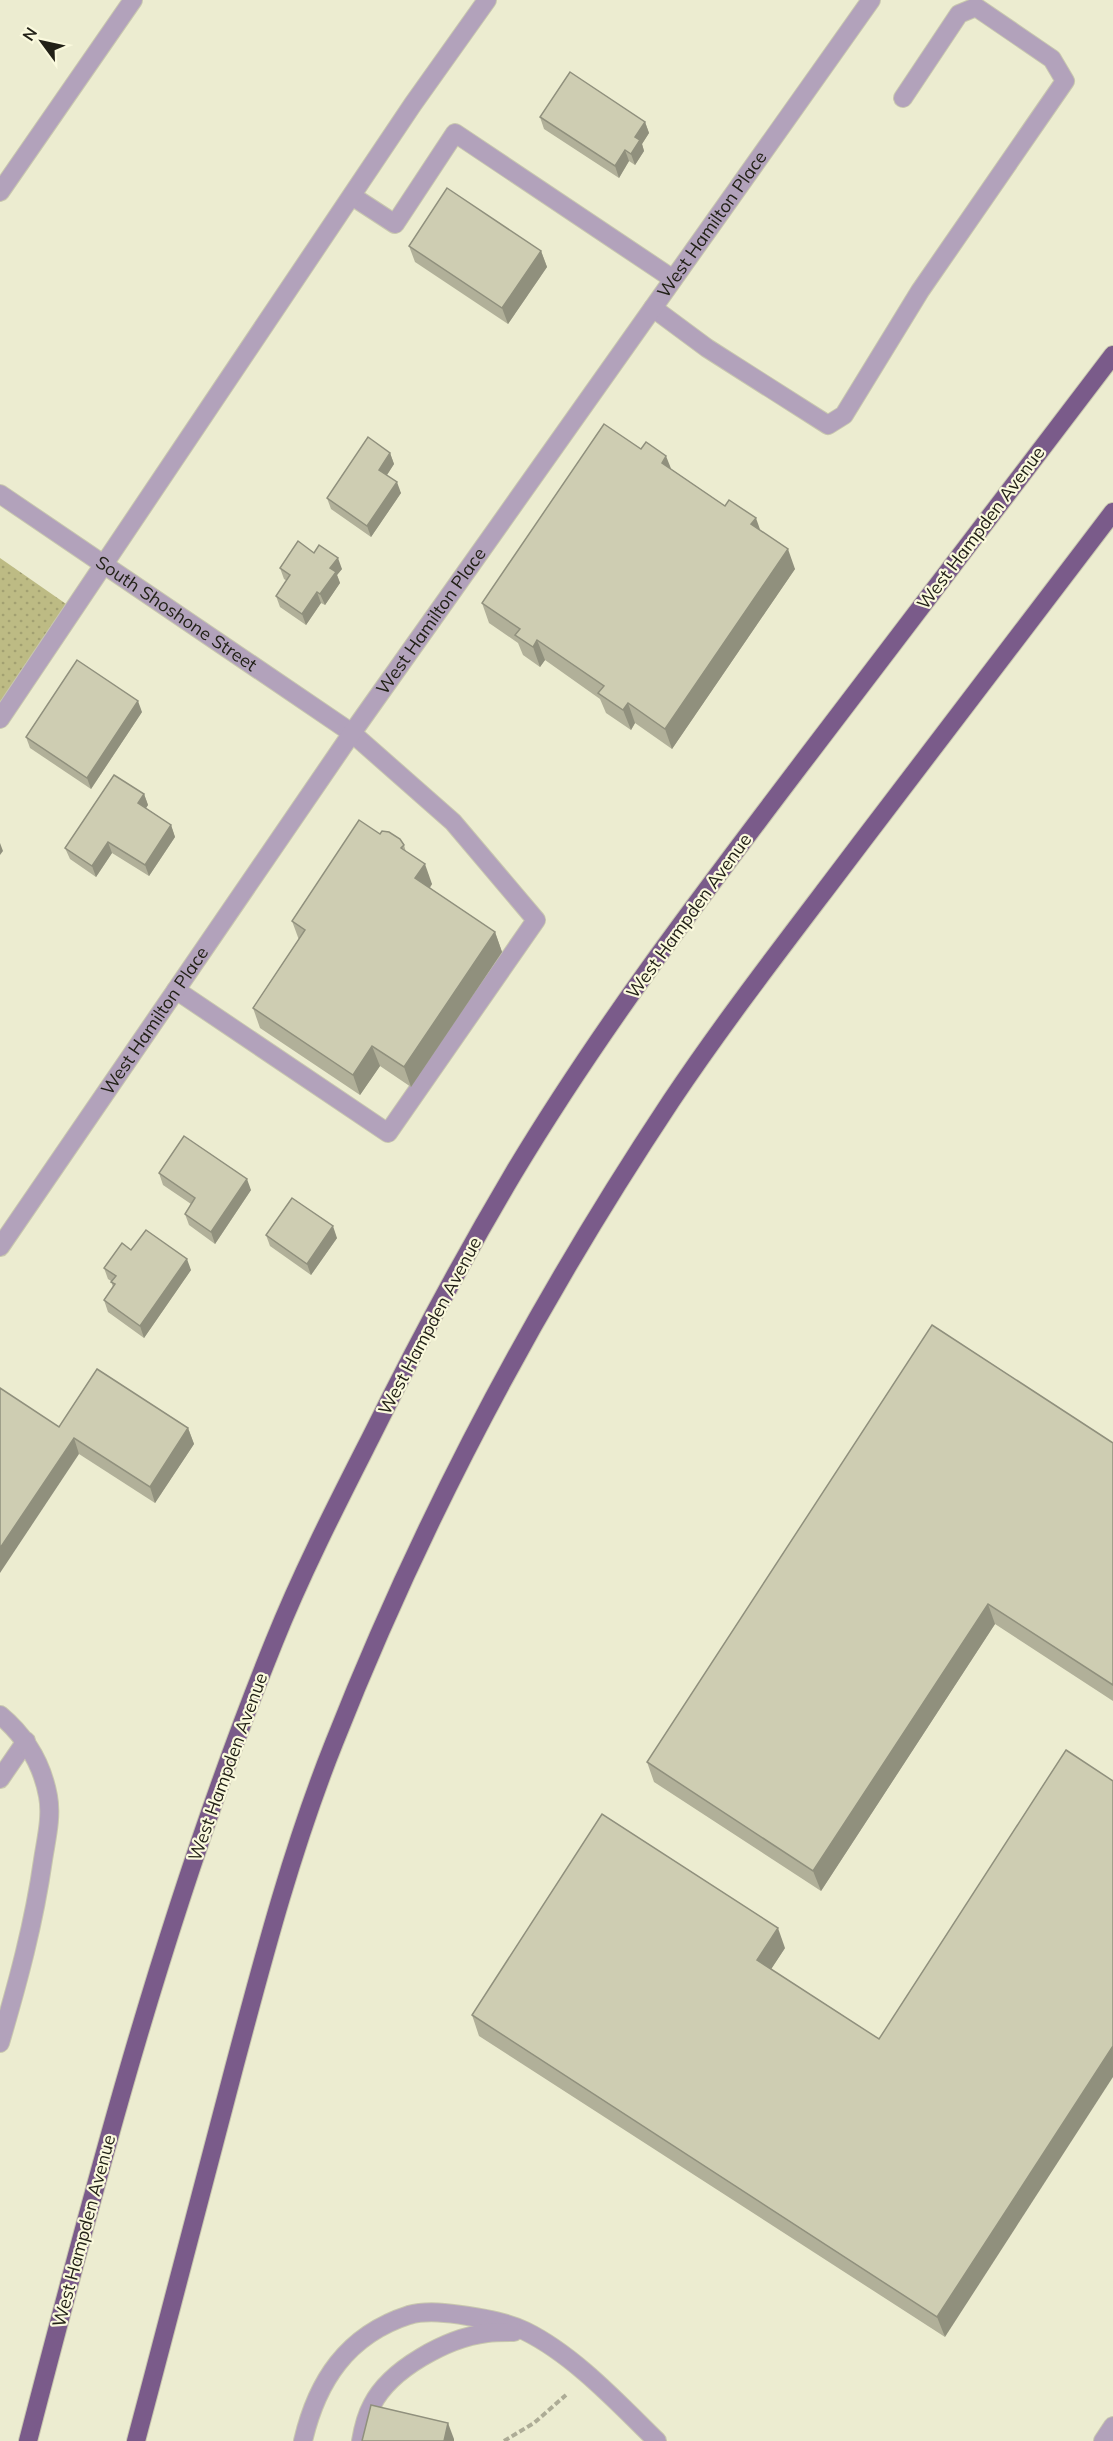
<svg xmlns="http://www.w3.org/2000/svg" width="1113" height="2441" viewBox="0 0 1113 2441" font-family="Mulish,sans-serif">
	<style>
		.park { fill: url(#park-dots) }
		.lines { fill: none; stroke-linecap: round; stroke-linejoin: round }
		.service-casing { stroke: #c8c7af; stroke-width: 20 }
		.minor-casing { stroke: #c8c7af; stroke-width: 20 }
		.tertiary-casing { stroke: #c8c7af; stroke-width: 20 }
		.trunk-casing { stroke: #c8c7af; stroke-width: 20 }
		.path { stroke: #adac96; stroke-width: 4; stroke-dasharray: 6 3; stroke-linecap: butt }
		.service { stroke: #b2a2bb; stroke-width: 18 }
		.minor { stroke: #b2a2bb; stroke-width: 18 }
		.tertiary { stroke: #b2a2bb; stroke-width: 18 }
		.trunk { stroke: #7a5b8a; stroke-width: 18 }
		.wall { fill: #b1b099 }
		.shaded-wall { fill: #90907d }
		.building { fill: #cecdb2; stroke: #90907d; stroke-width: 1.5 }
		.labels { text-anchor: middle; stroke-width: 4.5; stroke-linejoin: round; paint-order: stroke }
		.street-label { font-size: 18px; fill: #222117; stroke: #faf9dd }
	</style>
	<defs>
		<pattern id="park-dots" width="8" height="8" patternUnits="userSpaceOnUse" patternTransform="scale(1.5)"><rect width="8" height="8" fill="#bdbb84"/><path d="M2 2h.1M6 6h.1" fill="none" stroke="#a2a071" stroke-width="1.8" stroke-linecap="round"/></pattern>
	</defs>
	<rect width="100%" height="100%" fill="#ececd0"/>
	<polygon class="park" points="0,558 69,606 0,705"/>
	<g class="lines">
		<defs>
			<g id="service">
				<polyline points="352,196 395,224 455,133 673,279"/>
				<polyline points="653,308 707,348 828,425 844,415 920,291 1065,81 1052,59 976,7 959,14 903,98"/>
				<polyline points="0,719 413,104 487,0"/>
				<polyline points="176,990 388,1133 536,920 453,822 352,733"/>
				<polyline points="0,1779 26,1741"/>
				<path d="M303,2441c14,-60 44,-106 106,-126 18,-5 40,-2 59,1 19,3 38,6 57,15 49,24 93,72 132,110"/>
				<path d="M361,2441c2,-12 5,-25 11,-36 18,-36 75,-67 115,-72 9,-1 18,-1 27,-1"/>
			</g>
			<g id="minor">
				<polyline points="0,192 133,0"/>
				<path id="s1" d="M0,494l352,239"/>
				<path id="s2" d="M0,1247l352,-514 519,-733"/>
				<path d="M0,1715c25,21 42,49 48,81 4,21 -2,44 -5,64 -9,63 -25,122 -43,183"/>
			</g>
			<polyline id="tertiary" points="1103,2441 1113,2426"/>
			<g id="trunk">
				<path d="M28,2441c70,-270 141,-540 246,-799 28,-70 63,-138 97,-205 44,-89 91,-177 142,-263 88,-147 192,-283 296,-420 101,-133 203,-266 304,-399"/>
				<path d="M136,2441c33,-124 65,-248 98,-373 29,-109 58,-220 100,-325 89,-226 203,-440 337,-642 59,-88 125,-172 189,-257 84,-111 169,-221 253,-332"/>
			</g>
		</defs>
		<use href="#service" class="service-casing"/>
		<use href="#minor" class="minor-casing"/>
		<use href="#tertiary" class="tertiary-casing"/>
		<use href="#trunk" class="trunk-casing"/>
		<polyline class="path" points="504,2441 534,2423 566,2395"/>
		<use href="#service" class="service"/>
		<use href="#minor" class="minor"/>
		<use href="#tertiary" class="tertiary"/>
		<use href="#trunk" class="trunk"/>
	</g>
	<g class="wall">
		<polygon points="540,117 645,122 649,133 642,144 644,151 635,165 629,161 619,178 544,129"/>
		<polygon points="409,246 541,251 547,267 508,324 415,262"/>
		<polygon points="390,453 394,464 387,475 401,493 371,537 331,509 327,498"/>
		<polygon points="671,469 760,530 795,569 672,749 635,723 631,730 606,713 600,699 545,660 540,667 523,655 518,643 489,623 482,603"/>
		<polygon points="314,553 342,569 337,575 340,583 325,605 321,603 306,625 280,607 276,596 287,581 284,579 280,568"/>
		<polygon points="142,712 91,789 30,748 26,737"/>
		<polygon points="144,794 148,805 146,808 171,825 175,837 149,876 112,853 96,877 70,859 65,848"/>
		<polygon points="380,834 404,845 406,852 432,884 430,888 495,932 502,952 411,1087 380,1066 360,1095 260,1028 253,1008 299,940 292,921"/>
		<polygon points="159,1173 251,1190 215,1244 189,1225 185,1214 191,1204 163,1185"/>
		<polygon points="266,1235 337,1238 311,1275 270,1246"/>
		<polygon points="131,1250 191,1270 144,1338 108,1312 104,1300 113,1287 111,1281 108,1279 104,1268"/>
		<polygon points="59,1427 188,1428 194,1444 155,1503 79,1454"/>
		<polygon points="1113,1443 1113,1701 995,1624 821,1891 654,1782 647,1762"/>
		<polygon points="785,1948 771,1969 879,2039 945,2337 479,2036 472,2015"/>
	</g>
	<g class="shaded-wall">
		<polygon points="645,122 649,133 642,144 644,151 635,165 631,154 635,137"/>
		<polygon points="625,150 629,161 619,178 615,166"/>
		<polygon points="541,251 547,267 508,324 502,308"/>
		<polygon points="390,453 394,464 383,481 379,470"/>
		<polygon points="666,456 674,476 662,463"/>
		<polygon points="397,482 401,493 371,537 367,526"/>
		<polygon points="756,518 763,538 751,524"/>
		<polygon points="788,549 795,569 672,749 665,729"/>
		<polygon points="338,558 342,569 337,575 340,583 325,605 320,594 330,568"/>
		<polygon points="317,592 321,603 306,625 302,614"/>
		<polygon points="537,640 545,660 540,667 533,647"/>
		<polygon points="138,701 142,712 91,789 87,778"/>
		<polygon points="628,703 635,723 631,730 623,710"/>
		<polygon points="144,794 148,805 142,814 138,803"/>
		<polygon points="171,825 175,837 149,876 145,865"/>
		<polygon points="108,842 112,853 96,877 92,866"/>
		<polygon points="0,843 3,851 0,855"/>
		<polygon points="425,864 432,884 422,898 415,878"/>
		<polygon points="495,932 502,952 411,1087 404,1067"/>
		<polygon points="372,1046 380,1066 360,1095 353,1075"/>
		<polygon points="247,1179 251,1190 215,1244 211,1232"/>
		<polygon points="333,1226 337,1238 311,1275 307,1264"/>
		<polygon points="187,1259 191,1270 144,1338 140,1326"/>
		<polygon points="188,1428 194,1444 155,1503 150,1487"/>
		<polygon points="74,1438 79,1454 0,1573 0,1548"/>
		<polygon points="988,1604 995,1624 821,1891 813,1871"/>
		<polygon points="778,1928 785,1948 764,1980 757,1960"/>
		<polygon points="1113,2046 1113,2077 945,2337 937,2317"/>
		<polygon points="448,2423 454,2439 454,2441 444,2441"/>
	</g>
	<g class="building">
		<polygon points="570,72 645,122 635,137 640,140 631,154 625,150 615,166 540,117"/>
		<polygon points="447,188 541,251 502,308 409,246"/>
		<polygon points="604,424 641,449 646,442 666,456 662,463 725,506 729,500 756,518 751,524 788,549 665,729 628,703 623,710 598,693 604,686 537,640 533,647 515,635 520,629 482,603"/>
		<polygon points="368,437 390,453 379,470 397,482 367,526 327,498"/>
		<polygon points="298,541 314,553 319,545 338,558 330,568 336,572 320,594 317,592 302,614 276,596 290,575 280,568"/>
		<polygon points="77,660 138,701 87,778 26,737"/>
		<polygon points="114,775 144,794 138,803 171,825 145,865 108,842 92,866 65,848"/>
		<polygon points="359,820 380,834 382,831 389,832 400,839 404,845 401,848 425,864 415,878 495,932 404,1067 372,1046 353,1075 253,1008 305,930 292,921"/>
		<polygon points="184,1136 247,1179 211,1232 185,1214 195,1198 159,1173"/>
		<polygon points="292,1198 333,1226 307,1264 266,1235"/>
		<polygon points="146,1230 187,1259 140,1326 104,1300 115,1284 111,1282 116,1276 104,1268 122,1243 131,1250"/>
		<polygon points="932,1325 1113,1443 1113,1685 988,1604 813,1871 647,1762"/>
		<polygon points="97,1369 188,1428 150,1487 74,1438 0,1548 0,1388 59,1427"/>
		<polygon points="1066,1750 1113,1781 1113,2046 937,2317 472,2015 602,1814 778,1928 757,1960 879,2039"/>
		<polygon points="371,2405 448,2423 444,2441 362,2441"/>
	</g>
	<g class="labels">
		<g class="street-label">
			<text dy="6" stroke="none"><textPath href="#s2" startOffset="1246">West Hamilton Place</textPath></text>
			<text transform="translate(981 528) rotate(-53)" y="6">West Hampden Avenue</text>
			<text dy="6" stroke="none"><textPath href="#s1" startOffset="213">South Shoshone Street</textPath></text>
			<text dy="6" stroke="none"><textPath href="#s2" startOffset="760">West Hamilton Place</textPath></text>
			<text transform="translate(689 916) rotate(-54)" y="6">West Hampden Avenue</text>
			<text dy="6" stroke="none"><textPath href="#s2" startOffset="274">West Hamilton Place</textPath></text>
			<text transform="translate(430 1326) rotate(-62)" y="6">West Hampden Avenue</text>
			<text transform="translate(228 1767) rotate(-70)" y="6">West Hampden Avenue</text>
			<text transform="translate(84 2231) rotate(-75)" y="6">West Hampden Avenue</text>
		</g>
	</g>
	<g transform="translate(42 42) rotate(303)" stroke="#faf9dd" stroke-width="4.5" paint-order="stroke">
	<path d="M0-4.5L10 22L0 15L-10 22Z" fill="#222117"/>
	<text y="-9" font-size="16" font-weight="bold" text-anchor="middle" fill="#222117">N</text>
	</g>
</svg>
